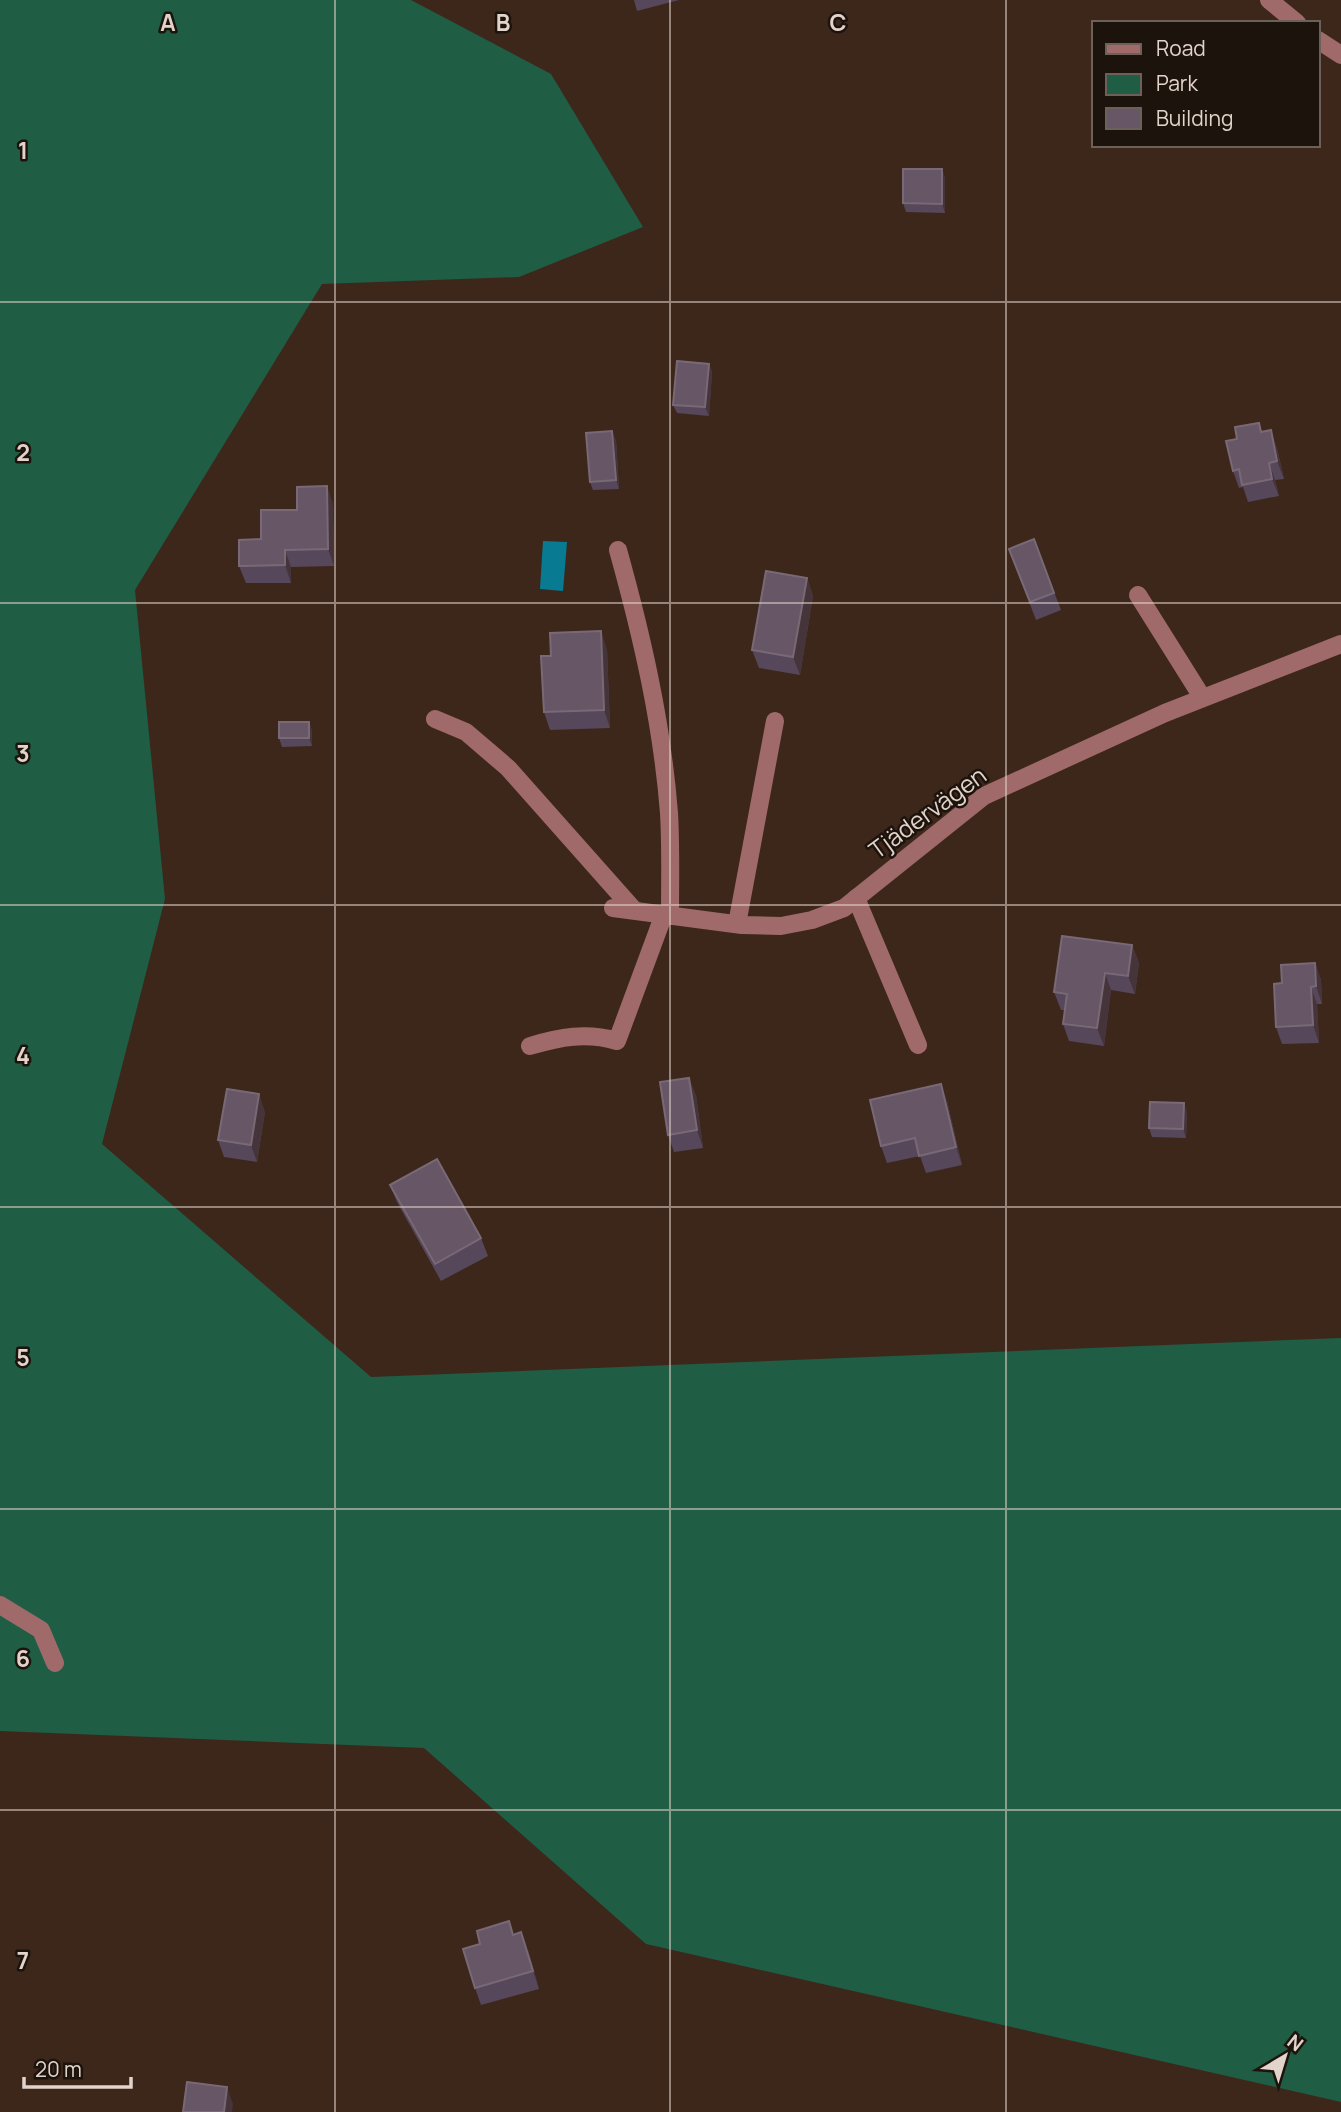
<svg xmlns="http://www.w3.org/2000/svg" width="1341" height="2112" viewBox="0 0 1341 2112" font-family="Manrope,sans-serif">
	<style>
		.green { fill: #1f5d44 }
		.water { fill: #087b92 }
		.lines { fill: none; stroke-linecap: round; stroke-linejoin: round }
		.minor { stroke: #a06a6b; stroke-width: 18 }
		.wall { fill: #56475a }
		.shaded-wall { fill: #46343b }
		.building { fill: #665666; stroke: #796976; stroke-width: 2 }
		.grid { fill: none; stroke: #e2d3cb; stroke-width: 2; stroke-opacity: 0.55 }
		.labels { text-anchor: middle; stroke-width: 5; stroke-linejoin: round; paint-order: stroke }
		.street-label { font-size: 24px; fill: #e2d3cb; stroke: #1d130d }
		.grid-label { font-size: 23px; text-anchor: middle; font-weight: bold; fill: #e2d3cb; stroke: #1d130d; stroke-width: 5; stroke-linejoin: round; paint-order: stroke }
	</style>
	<rect width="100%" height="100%" fill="#3d271b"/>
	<polygon class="green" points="0,0 411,0 551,74 643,227 519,277 322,284 135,590 165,899 102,1144 371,1377 1341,1338 1341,2102 646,1944 424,1748 0,1731"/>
	<polygon class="water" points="543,541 567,542 563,591 540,589"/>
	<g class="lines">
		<g class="minor">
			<polyline points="1269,0 1297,23"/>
			<polyline points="1318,40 1341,55"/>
			<path d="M618,550c24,86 44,173 51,263 2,34 1,69 1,103"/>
			<polyline points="1138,595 1202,697"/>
			<polyline points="435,719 466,732 508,768 634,910"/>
			<polyline points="856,898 918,1045"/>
			<polyline points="613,908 742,925 781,926 812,920 844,908 984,796 1165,713 1341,644"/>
			<polyline points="737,924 775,721"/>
			<path d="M530,1046c30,-9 56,-14 87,-5l47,-127"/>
			<polyline points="0,1605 41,1630 55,1663"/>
		</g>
	</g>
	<g class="wall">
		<polygon points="634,0 679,0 637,11"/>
		<polygon points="942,169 945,178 945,213 906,212 903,203"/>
		<polygon points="709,364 712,372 709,416 677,413 673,405"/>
		<polygon points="1262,432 1277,448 1284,479 1275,480 1279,496 1248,502 1243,487 1239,488 1233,471 1237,439"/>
		<polygon points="616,440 619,489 593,490 590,482"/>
		<polygon points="333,504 334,566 291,567 291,583 246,583 239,566 297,510"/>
		<polygon points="1034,539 1061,610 1036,620 1009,549"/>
		<polygon points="807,578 813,596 800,675 759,668 752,650"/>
		<polygon points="607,649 610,728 550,730 544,712"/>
		<polygon points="312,730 312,746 282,747 279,738"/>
		<polygon points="1132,945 1139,963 1135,994 1111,990 1104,1046 1069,1041 1063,1024 1065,1010 1061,1010 1054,992"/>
		<polygon points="1315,963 1321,980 1322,1004 1317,1004 1319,1043 1282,1044 1276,1027 1282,983"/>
		<polygon points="696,1095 703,1148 674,1152 668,1135"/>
		<polygon points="947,1101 962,1165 926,1173 920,1156 887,1163 881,1146"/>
		<polygon points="265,1112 257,1162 224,1157 218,1140"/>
		<polygon points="1187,1112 1186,1138 1152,1137 1149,1128"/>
		<polygon points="390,1185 481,1238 488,1256 441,1281 397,1202"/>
		<polygon points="514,1934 528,1950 539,1989 481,2005 475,1988"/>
	</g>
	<g class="shaded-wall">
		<polygon points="942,169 945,178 945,213 942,204"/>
		<polygon points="709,364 712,372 709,416 705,407"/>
		<polygon points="1271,430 1277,448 1284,479 1277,461"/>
		<polygon points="612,431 616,440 619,489 616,480"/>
		<polygon points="1269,463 1275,480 1279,496 1272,479"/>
		<polygon points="327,486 333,504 334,566 328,549"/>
		<polygon points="285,550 291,567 291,583 285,565"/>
		<polygon points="807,578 813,596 800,675 793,657"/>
		<polygon points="601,631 607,649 610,728 604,710"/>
		<polygon points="309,722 312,730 312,746 309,738"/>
		<polygon points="1132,945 1139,963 1135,994 1128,976"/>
		<polygon points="1315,963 1321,980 1322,1004 1316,986"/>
		<polygon points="1105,973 1111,990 1104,1046 1097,1028"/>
		<polygon points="1311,987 1317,1004 1319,1043 1313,1025"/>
		<polygon points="689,1078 696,1095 703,1148 697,1130"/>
		<polygon points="941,1084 947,1101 962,1165 956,1147"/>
		<polygon points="259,1094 265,1112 257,1162 251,1145"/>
		<polygon points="1184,1103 1187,1112 1186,1138 1183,1129"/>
		<polygon points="521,1932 528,1950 539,1989 533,1971"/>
		<polygon points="227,2087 233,2104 232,2112 224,2112"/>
	</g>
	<g class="building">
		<polygon points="903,169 942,169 942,204 903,203"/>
		<polygon points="677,361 709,364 705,407 673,405"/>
		<polygon points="1259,423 1261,432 1271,430 1277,461 1269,463 1272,479 1242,485 1239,469 1233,471 1226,441 1237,439 1235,427"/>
		<polygon points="612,431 616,480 590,482 586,433"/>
		<polygon points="327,486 328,549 285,550 285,565 239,566 239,540 261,539 261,510 297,510 297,487"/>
		<polygon points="1034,539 1054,593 1030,602 1009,549"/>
		<polygon points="766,571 807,578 793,657 752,650"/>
		<polygon points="601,631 604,710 544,712 541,656 551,656 550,633"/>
		<rect x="279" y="722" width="30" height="16"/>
		<polygon points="1062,936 1132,945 1128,976 1105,973 1097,1028 1063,1024 1067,994 1054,992"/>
		<polygon points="1315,963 1316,986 1311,987 1313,1025 1276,1027 1274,984 1282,983 1281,965"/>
		<polygon points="689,1078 697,1130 668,1135 660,1082"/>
		<polygon points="941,1084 956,1147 919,1156 915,1138 881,1146 870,1100"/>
		<polygon points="227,1089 259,1094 251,1145 218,1140"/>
		<polygon points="1150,1102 1184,1103 1183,1129 1149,1128"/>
		<polygon points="437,1159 481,1238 435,1264 390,1185"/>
		<polygon points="509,1921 513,1935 521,1932 533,1971 475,1988 463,1949 480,1944 477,1931"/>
		<polygon points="187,2082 227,2087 224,2112 183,2112"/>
	</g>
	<path class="grid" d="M335,0v2112M670,0v2112M1006,0v2112M0,302h1341M0,603h1341M0,905h1341M0,1207h1341M0,1509h1341M0,1810h1341"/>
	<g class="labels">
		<g class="street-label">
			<text transform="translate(928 813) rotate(-36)" y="8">Tjädervägen</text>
		</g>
	</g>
	<g class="grid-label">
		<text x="168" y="31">A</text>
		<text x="503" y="31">B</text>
		<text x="838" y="31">C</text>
		<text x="23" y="159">1</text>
		<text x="23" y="461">2</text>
		<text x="23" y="762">3</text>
		<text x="23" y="1064">4</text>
		<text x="23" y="1366">5</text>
		<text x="23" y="1667">6</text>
		<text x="23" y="1969">7</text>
	</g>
	<rect x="1092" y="21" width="228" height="126" fill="#1d130d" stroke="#6c6059" stroke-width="2"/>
	<rect x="1106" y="44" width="35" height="10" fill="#a06a6b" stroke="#6c6059" stroke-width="2"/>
	<text x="1156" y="56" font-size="21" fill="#e2d3cb">Road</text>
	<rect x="1106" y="74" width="35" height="21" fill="#1f5d44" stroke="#6c6059" stroke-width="2"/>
	<text x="1156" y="91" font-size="21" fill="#e2d3cb">Park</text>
	<rect x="1106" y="108" width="35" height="21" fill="#665666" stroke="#6c6059" stroke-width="2"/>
	<text x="1156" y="126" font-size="21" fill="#e2d3cb">Building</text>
	<g transform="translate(1285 2056) rotate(38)" stroke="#1d130d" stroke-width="5" paint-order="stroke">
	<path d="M0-5L12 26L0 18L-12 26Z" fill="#e2d3cb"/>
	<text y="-10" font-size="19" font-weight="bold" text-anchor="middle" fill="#e2d3cb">N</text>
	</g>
	<path d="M24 2077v10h107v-10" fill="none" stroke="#e2d3cb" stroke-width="3.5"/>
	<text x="35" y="2077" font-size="21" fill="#e2d3cb" stroke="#1d130d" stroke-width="5" paint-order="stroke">20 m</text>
</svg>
